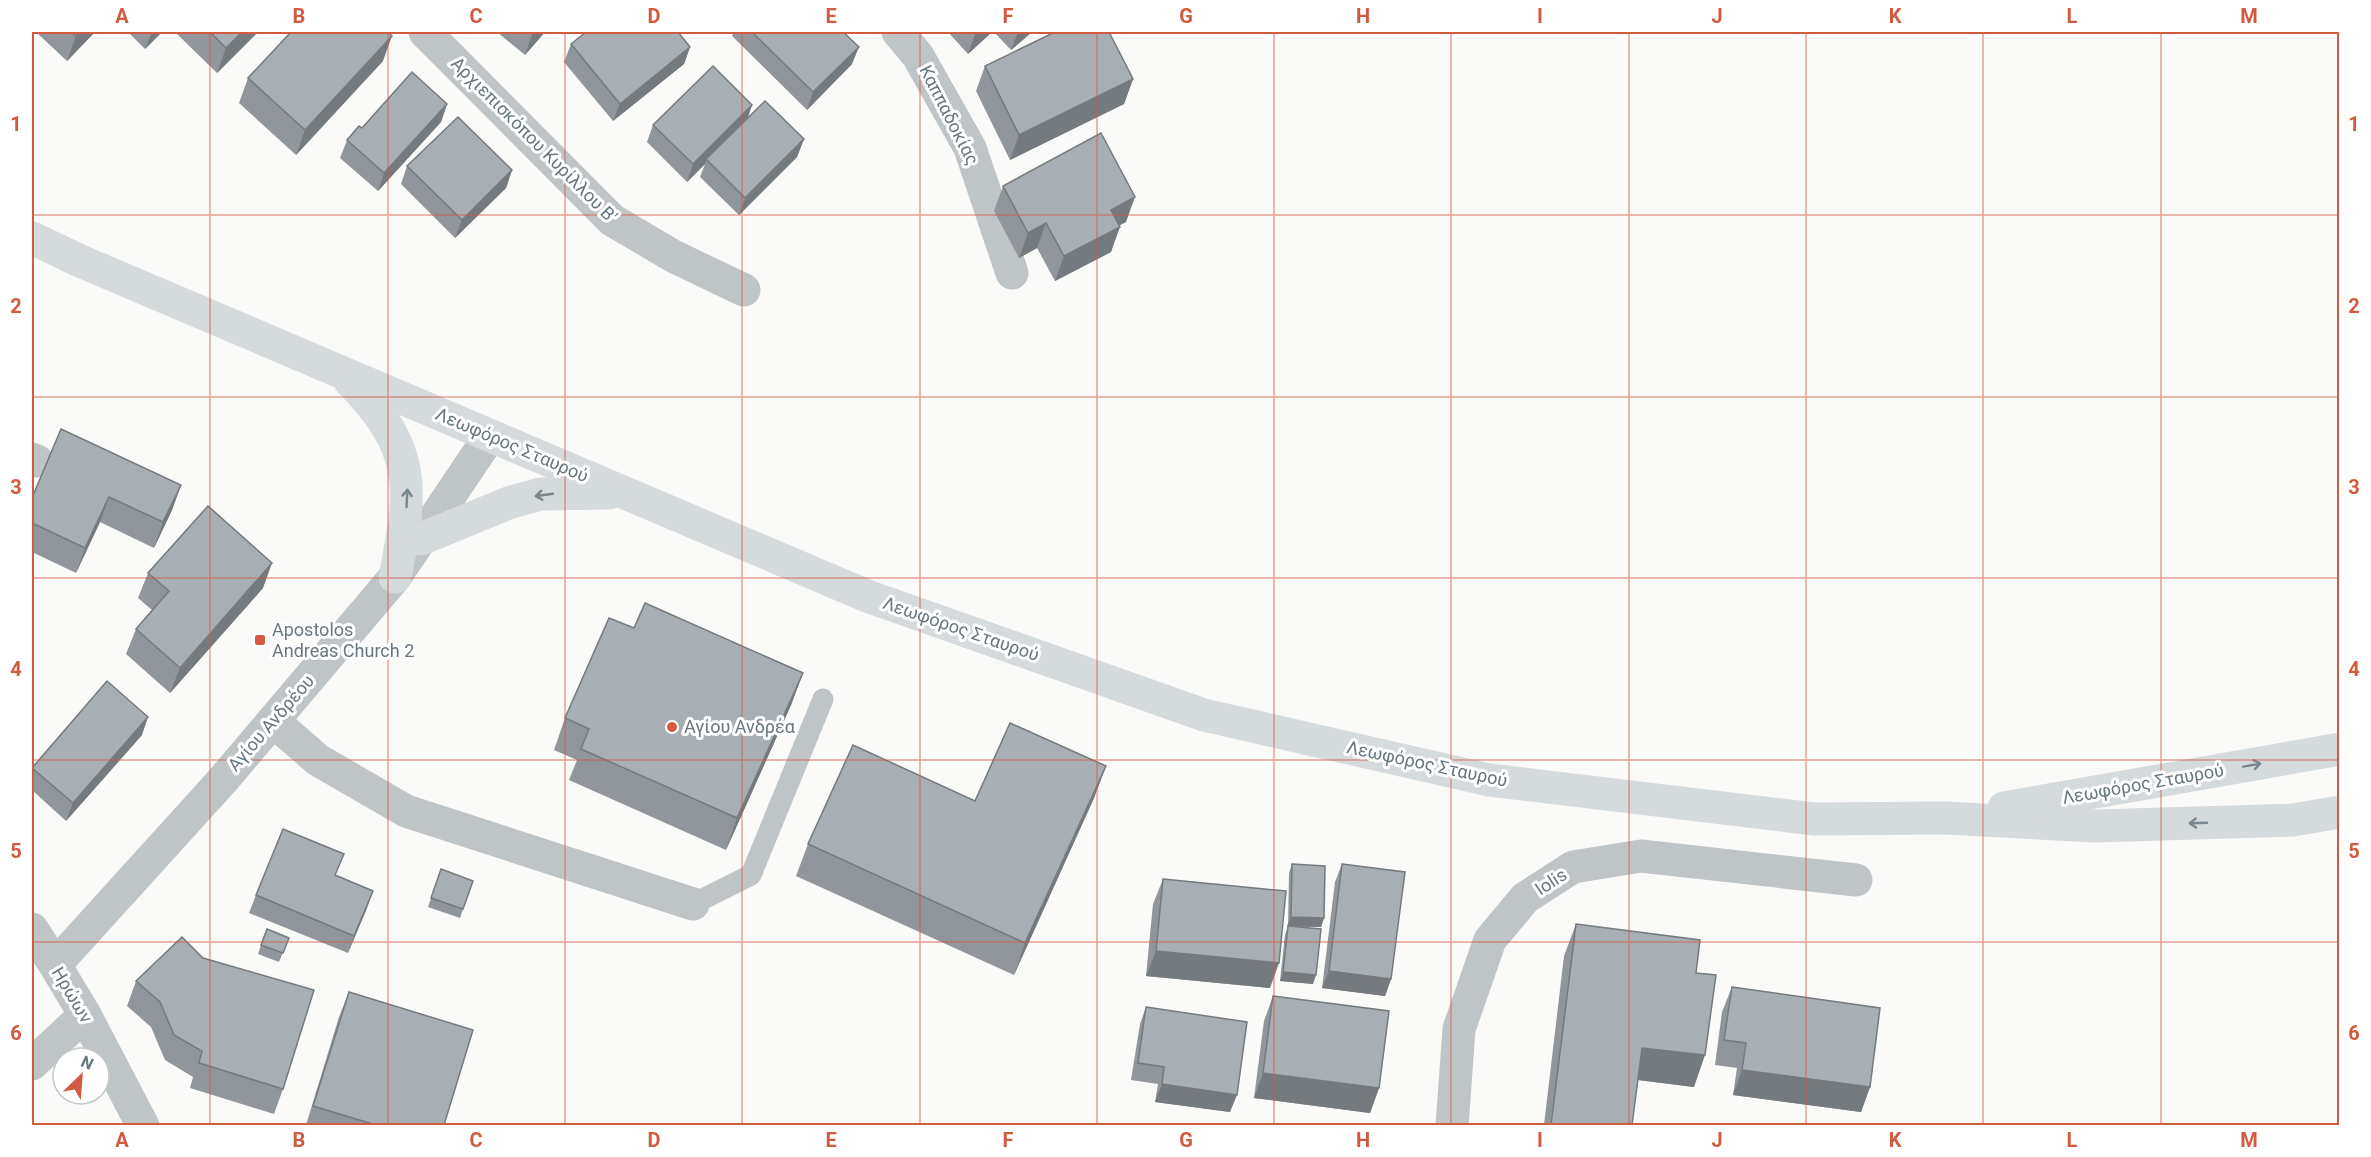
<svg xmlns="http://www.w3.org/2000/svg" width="2371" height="1157" viewBox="0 0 2371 1157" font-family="Roboto,sans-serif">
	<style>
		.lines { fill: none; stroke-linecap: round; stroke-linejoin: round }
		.service { stroke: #bfc4c7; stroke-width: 21 }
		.minor { stroke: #bfc4c7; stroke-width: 33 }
		.tertiary { stroke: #bfc4c7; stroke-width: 33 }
		.secondary { stroke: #d5dadc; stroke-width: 33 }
		.wall { fill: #90969b }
		.shaded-wall { fill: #757a7e }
		.building { fill: #a7afb4; stroke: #757a7e; stroke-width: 1.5 }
		.oneway { stroke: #78868e }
		.grid { fill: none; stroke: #d25a40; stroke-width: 1.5; stroke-opacity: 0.55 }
		.poi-dot { fill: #d25a40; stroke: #fff; stroke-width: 2 }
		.labels { text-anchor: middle; stroke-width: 6; stroke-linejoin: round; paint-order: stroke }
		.street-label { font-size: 18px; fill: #677780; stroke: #fff }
		.poi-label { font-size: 18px; fill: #677780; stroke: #fff; text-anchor: start }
		.neatline { fill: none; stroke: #d25a40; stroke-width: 2 }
		.grid-label { font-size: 20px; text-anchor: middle; font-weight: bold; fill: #d25a40 }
	</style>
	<rect width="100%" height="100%" fill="#fafaf8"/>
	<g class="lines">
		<polyline class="service" points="693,904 751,875 823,699"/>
		<g class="minor">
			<polyline points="425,32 612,220 673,256 744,290"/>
			<polyline points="898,32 918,56 970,148 1012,273"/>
			<polyline points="32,459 37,461"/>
			<polyline points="273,721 318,760 406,811 693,904"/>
			<polyline points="32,929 55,965"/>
			<polyline points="32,1064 85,1015"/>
			<polyline points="1452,1126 1459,1029 1490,940 1525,898 1573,867 1641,856 1856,880"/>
		</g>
		<polyline class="tertiary" points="143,1126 85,1015 55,965 222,781 395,577 490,436"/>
		<g class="secondary">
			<polyline points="32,238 78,260 867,596 1204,715 1489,780 1814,819 1946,818 2095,826 2293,820 2340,812"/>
			<path d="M350,381c67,68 63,107 45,196"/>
			<polyline points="421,539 511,502 541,494 609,493"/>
			<polyline points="2004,808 2340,749"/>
		</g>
	</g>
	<g class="wall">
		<polygon points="36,32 95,32 67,61"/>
		<polygon points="128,32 162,32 145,49"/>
		<polygon points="175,32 258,32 217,73"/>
		<polygon points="497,32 545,32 525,55"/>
		<polygon points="734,32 843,32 852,64 807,110 732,36"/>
		<polygon points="948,32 992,32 968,54"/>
		<polygon points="994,32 1032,32 1011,50"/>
		<polygon points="1050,32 1109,32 1133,79 1124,104 1010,160 976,91 985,66 1049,35"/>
		<polygon points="571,44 690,47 684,64 613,121 564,62"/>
		<polygon points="383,61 296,155 239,103 248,78"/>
		<polygon points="447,104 441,122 378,191 340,158 347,140 362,128"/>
		<polygon points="752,105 747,119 804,139 797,157 739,215 700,177 705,164 687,182 647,142 653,125"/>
		<polygon points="407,166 512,170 506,188 455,238 401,184"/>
		<polygon points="1003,186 1126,222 1119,225 1111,252 1055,281 1037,248 1019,258 994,211"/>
		<polygon points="181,485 172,510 154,548 100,522 76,573 32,552 32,498"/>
		<polygon points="148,573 263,588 170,693 126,654 136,629 152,610 138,598"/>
		<polygon points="634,628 803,673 791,705 726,850 569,780 577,760 554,750 565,718"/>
		<polygon points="107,681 142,735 66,821 32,790 32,768"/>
		<polygon points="1106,766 1094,798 1014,975 796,876 808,844"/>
		<polygon points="1292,864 1324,918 1321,927 1296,927 1313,984 1280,981 1285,935 1288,926 1289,873"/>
		<polygon points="1342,864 1391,979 1385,996 1322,988 1335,882"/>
		<polygon points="441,869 463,909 460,918 428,907"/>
		<polygon points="336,876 367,908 348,953 249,913 256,895"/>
		<polygon points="1163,879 1270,988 1146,976 1153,904"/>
		<polygon points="1576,924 1696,973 1694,1087 1638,1080 1632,1125 1544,1125 1564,956"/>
		<polygon points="289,938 279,962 258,954 261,945"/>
		<polygon points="136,981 283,1089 274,1114 190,1088 193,1077 165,1060 151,1027 127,1006"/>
		<polygon points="1732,987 1870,1087 1861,1112 1733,1095 1737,1068 1715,1065 1722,1012"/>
		<polygon points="349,992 444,1125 306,1125 339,1017"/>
		<polygon points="1273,996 1379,1088 1370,1113 1254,1098 1264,1021"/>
		<polygon points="1146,1007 1230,1112 1155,1102 1158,1084 1131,1080 1140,1024"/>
	</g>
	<g class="shaded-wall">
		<polygon points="80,32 95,32 67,61 76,36"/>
		<polygon points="152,32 162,32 145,49"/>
		<polygon points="242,32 258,32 217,73 226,48"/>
		<polygon points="533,32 545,32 525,55"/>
		<polygon points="976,32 992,32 968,54"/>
		<polygon points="1018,32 1032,32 1011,50"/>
		<polygon points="392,36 383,61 296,155 305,130"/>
		<polygon points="690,47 684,64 613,121 620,104"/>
		<polygon points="859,47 852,64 807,110 813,92"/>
		<polygon points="1133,79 1124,104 1010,160 1019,135"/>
		<polygon points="447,104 441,122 378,191 384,173"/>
		<polygon points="752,105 746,123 706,159 705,164 687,182 693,164"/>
		<polygon points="804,139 797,157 739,215 745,198"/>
		<polygon points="512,170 506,188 455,238 462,220"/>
		<polygon points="1135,197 1126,222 1102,235 1111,210"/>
		<polygon points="1046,223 1037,248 1019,258 1028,233"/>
		<polygon points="1120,227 1111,252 1055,281 1064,256"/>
		<polygon points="181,485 172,510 154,548 163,522"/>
		<polygon points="109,497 100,522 76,573 85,548"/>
		<polygon points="272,563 263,588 170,693 180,668"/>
		<polygon points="803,673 791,705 726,850 737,818"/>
		<polygon points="148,717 142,735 66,821 73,803"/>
		<polygon points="1106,766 1094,798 1014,975 1025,943"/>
		<polygon points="373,891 367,908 348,953 354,936"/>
		<polygon points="1291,917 1324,918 1321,927 1287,926"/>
		<polygon points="1156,951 1279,963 1270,988 1146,976"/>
		<polygon points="1329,971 1391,979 1385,996 1322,988"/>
		<polygon points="1283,972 1316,975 1313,984 1280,981"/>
		<polygon points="1642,1048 1705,1055 1694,1087 1630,1079"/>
		<polygon points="1742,1070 1870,1087 1861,1112 1733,1095"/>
		<polygon points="1263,1073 1379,1088 1370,1113 1254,1098"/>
		<polygon points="1162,1084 1237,1095 1230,1112 1155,1102"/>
	</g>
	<g class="building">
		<polygon points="71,32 80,32 76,36"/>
		<polygon points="210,32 242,32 226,48"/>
		<polygon points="291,32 388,32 392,36 305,130 248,78"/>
		<polygon points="586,32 678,32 690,47 620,104 571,44"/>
		<polygon points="752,32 843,32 859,47 813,92"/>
		<polygon points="1055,32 1109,32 1133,79 1019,135 985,66"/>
		<polygon points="713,66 752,105 693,164 653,125"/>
		<polygon points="412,72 447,104 384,173 347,140 359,126 362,128"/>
		<polygon points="765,101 804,139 745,198 706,159"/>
		<polygon points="458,117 512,170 462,220 407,166"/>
		<polygon points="1101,133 1135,197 1111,210 1120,227 1064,256 1046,223 1028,233 1003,186"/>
		<polygon points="61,429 181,485 163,522 109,497 85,548 32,523 32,498"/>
		<polygon points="208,506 272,563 180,668 136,629 169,591 148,573"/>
		<polygon points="645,603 803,673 737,818 581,749 589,729 565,718 609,618 634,628"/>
		<polygon points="107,681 148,717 73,803 32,768"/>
		<polygon points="1010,723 1106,766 1025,943 808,844 853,745 975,801"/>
		<polygon points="283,829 344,854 335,875 373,891 354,936 256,895"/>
		<polygon points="1292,864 1325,866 1324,918 1291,917"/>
		<polygon points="1342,864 1405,872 1391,979 1329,971"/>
		<polygon points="441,869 473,881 463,909 431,898"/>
		<polygon points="1163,879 1286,891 1279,963 1156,951"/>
		<polygon points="1576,924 1700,940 1696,973 1716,975 1705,1055 1642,1048 1632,1125 1551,1125"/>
		<polygon points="1288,926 1321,929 1316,975 1283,972"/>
		<polygon points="267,929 289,938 283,953 261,945"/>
		<polygon points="182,937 203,958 314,990 283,1089 199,1063 202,1051 174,1035 160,1002 136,981"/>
		<polygon points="1732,987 1880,1008 1870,1087 1742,1070 1746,1043 1724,1040"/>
		<polygon points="349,992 473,1030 444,1125 376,1125 313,1106"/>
		<polygon points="1273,996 1389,1011 1379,1088 1263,1073"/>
		<polygon points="1146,1007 1247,1022 1237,1095 1162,1084 1164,1067 1138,1063"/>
	</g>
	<defs><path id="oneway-shaft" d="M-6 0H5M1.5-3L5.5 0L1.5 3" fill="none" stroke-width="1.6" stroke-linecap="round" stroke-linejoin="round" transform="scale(1.5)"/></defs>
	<g class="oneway">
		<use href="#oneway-shaft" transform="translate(544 495) rotate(172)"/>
		<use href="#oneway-shaft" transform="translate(407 498) rotate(-87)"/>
		<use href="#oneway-shaft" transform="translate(2252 765) rotate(-10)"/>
		<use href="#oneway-shaft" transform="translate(2198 823) rotate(178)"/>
	</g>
	<path class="grid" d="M210,32v1094M388,32v1094M565,32v1094M742,32v1094M920,32v1094M1097,32v1094M1274,32v1094M1451,32v1094M1629,32v1094M1806,32v1094M1983,32v1094M2161,32v1094M32,215h2308M32,397h2308M32,578h2308M32,760h2308M32,942h2308"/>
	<g class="poi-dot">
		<rect x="254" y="634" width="12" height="12" rx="3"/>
		<circle cx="672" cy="727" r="6"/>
	</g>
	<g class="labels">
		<g class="street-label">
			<text transform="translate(949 115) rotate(63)" y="6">Καππαδοκίας</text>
			<text transform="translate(534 140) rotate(45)" y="6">Αρχιεπισκόπου Κυρίλλου Β'</text>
			<text transform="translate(512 445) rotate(23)" y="6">Λεωφόρος Σταυρού</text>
			<text transform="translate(961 629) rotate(19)" y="6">Λεωφόρος Σταυρού</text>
			<text transform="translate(271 723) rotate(-49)" y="6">Αγίου Ανδρέου</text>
			<text transform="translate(1427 764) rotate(12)" y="6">Λεωφόρος Σταυρού</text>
			<text transform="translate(2143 784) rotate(-10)" y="6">Λεωφόρος Σταυρού</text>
			<text transform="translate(1551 882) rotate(-33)" y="6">Iolis</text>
			<text transform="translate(72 995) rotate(59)" y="6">Ηρώων</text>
		</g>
		<g class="poi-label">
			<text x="272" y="636">Apostolos<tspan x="272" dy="21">Andreas Church 2</tspan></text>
			<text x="684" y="733">Αγίου Ανδρέα</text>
		</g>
	</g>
	<rect width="2371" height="1157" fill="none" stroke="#ffffff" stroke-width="66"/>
	<g transform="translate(81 1076) rotate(25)"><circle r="28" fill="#ffffff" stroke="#c2c9cc" stroke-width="1.5"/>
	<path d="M0-4.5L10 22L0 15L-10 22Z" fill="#d25a40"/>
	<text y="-9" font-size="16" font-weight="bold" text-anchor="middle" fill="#677780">N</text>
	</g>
	<rect x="33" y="33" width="2305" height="1091" class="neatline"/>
	<g class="grid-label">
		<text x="122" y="23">A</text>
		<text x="299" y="23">B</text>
		<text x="476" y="23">C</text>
		<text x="654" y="23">D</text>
		<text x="831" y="23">E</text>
		<text x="1008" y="23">F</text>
		<text x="1186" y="23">G</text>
		<text x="1363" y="23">H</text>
		<text x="1540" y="23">I</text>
		<text x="1717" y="23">J</text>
		<text x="1895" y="23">K</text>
		<text x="2072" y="23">L</text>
		<text x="2249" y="23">M</text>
		<text x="16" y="131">1</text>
		<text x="2354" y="131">1</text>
		<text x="16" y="313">2</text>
		<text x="2354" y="313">2</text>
		<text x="16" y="494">3</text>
		<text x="2354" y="494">3</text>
		<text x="16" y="676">4</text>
		<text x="2354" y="676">4</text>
		<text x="16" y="858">5</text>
		<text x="2354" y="858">5</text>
		<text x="16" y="1040">6</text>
		<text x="2354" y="1040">6</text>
		<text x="122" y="1147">A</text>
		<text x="299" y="1147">B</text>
		<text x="476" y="1147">C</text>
		<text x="654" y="1147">D</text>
		<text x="831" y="1147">E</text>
		<text x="1008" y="1147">F</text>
		<text x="1186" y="1147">G</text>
		<text x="1363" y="1147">H</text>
		<text x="1540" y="1147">I</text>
		<text x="1717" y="1147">J</text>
		<text x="1895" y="1147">K</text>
		<text x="2072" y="1147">L</text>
		<text x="2249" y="1147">M</text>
	</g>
</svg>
